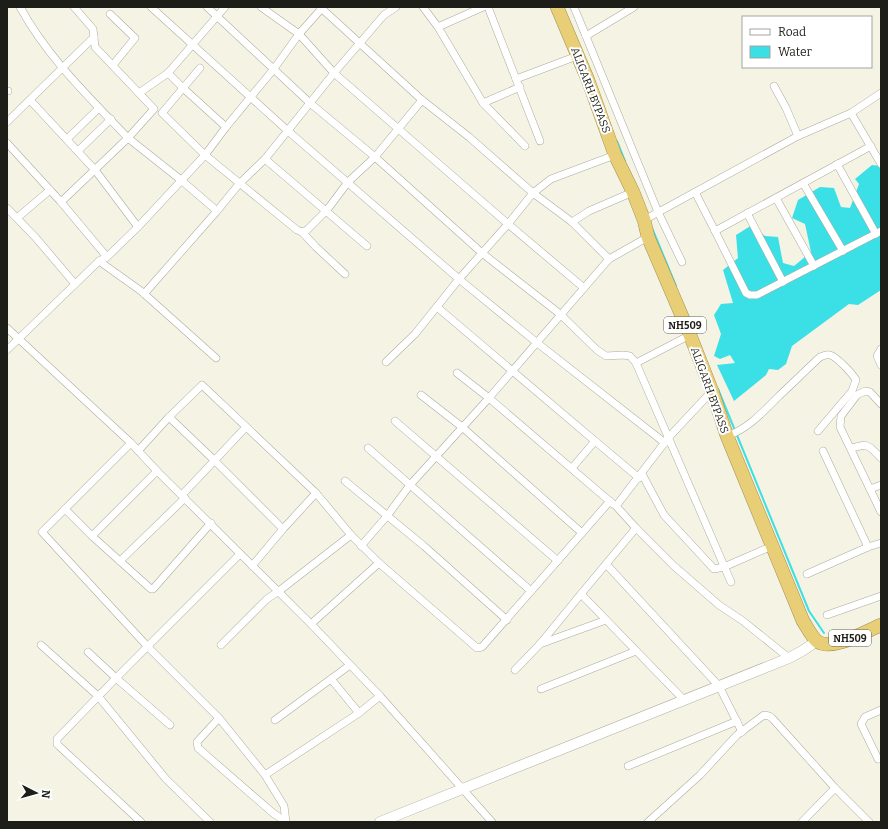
<svg xmlns="http://www.w3.org/2000/svg" width="888" height="829" viewBox="0 0 888 829" font-family="Bitter,serif">
	<style>
		.water { fill: #3be0e6 }
		.lines { fill: none; stroke-linecap: round; stroke-linejoin: round }
		.stream { stroke: #3be0e6; stroke-width: 2 }
		.street-casing { stroke: #adab9d; stroke-width: 8 }
		.secondary-casing { stroke: #adab9d; stroke-width: 11 }
		.highway-casing { stroke: #a19056; stroke-width: 14 }
		.street { stroke: #fff; stroke-width: 7 }
		.secondary { stroke: #fff; stroke-width: 10 }
		.highway { stroke: #e8ce77; stroke-width: 13 }
		.labels { text-anchor: middle; stroke-width: 4; stroke-linejoin: round; paint-order: stroke }
		.shield { fill: #fff; stroke: #62625d; stroke-width: 1 }
		.shield-label { font-size: 10px; font-weight: bold; fill: #1e1e18 }
		.street-label { font-size: 11px; fill: #1e1e18; stroke: #fff }
	</style>
	<rect width="100%" height="100%" fill="#f5f3e3"/>
	<polygon class="water" points="872,165 881,166 881,290 858,305 849,304 792,346 786,364 778,370 769,369 766,375 734,401 717,365 735,363 730,355 720,359 714,356 721,334 714,315 721,304 733,303 723,270 738,258 736,235 752,225 765,236 778,237 783,263 794,266 811,252 805,224 792,218 798,200 820,187 834,188 841,207 850,208 859,184 855,179"/>
	<g class="lines">
		<g class="stream">
			<polyline points="617,141 625,161"/>
			<polyline points="652,228 676,286"/>
			<polyline points="718,389 809,611 824,633"/>
		</g>
		<defs>
			<g id="street">
				<path d="M20,7c28,51 68,89 108,131l-67,64"/>
				<polyline points="74,7 93,29 95,47 154,109 128,138 181,180 217,211 144,294"/>
				<polyline points="151,7 288,131 459,279 536,342 665,443"/>
				<polyline points="207,7 310,103 375,157 482,253 560,314 597,350 606,356 623,355 630,356 636,363 731,582"/>
				<polyline points="261,7 299,34 334,73 508,224 584,288"/>
				<polyline points="320,7 422,100 469,137 533,193 572,222 609,259"/>
				<polyline points="423,7 438,27 483,103 525,146"/>
				<polyline points="488,7 540,141"/>
				<polyline points="574,7 658,212 682,262"/>
				<polyline points="110,14 135,38 113,65"/>
				<polyline points="438,27 483,7"/>
				<polyline points="586,36 634,7"/>
				<polyline points="200,68 162,113 205,155 297,230 302,232 307,230 327,210 348,182 375,157 422,100"/>
				<polyline points="168,73 183,88 226,127"/>
				<polyline points="516,79 577,56"/>
				<polyline points="774,86 786,108 798,136"/>
				<polyline points="7,91 8,91"/>
				<polyline points="139,93 168,73 225,7"/>
				<polyline points="30,100 95,170 138,227"/>
				<polyline points="483,103 520,87"/>
				<polyline points="851,113 881,164"/>
				<polyline points="7,122 94,37"/>
				<polyline points="67,139 99,108"/>
				<polyline points="7,143 61,202 107,257"/>
				<polyline points="871,146 715,231 746,293 750,295 757,295 881,231"/>
				<polyline points="78,151 111,119"/>
				<polyline points="265,159 367,246"/>
				<polyline points="837,164 876,234"/>
				<polyline points="803,183 843,251"/>
				<polyline points="695,192 715,231"/>
				<polyline points="776,198 814,266"/>
				<polyline points="7,208 36,238 75,284"/>
				<polyline points="217,211 239,184 265,159 334,73 384,15 396,7"/>
				<polyline points="747,213 783,282"/>
				<polyline points="17,218 50,190"/>
				<polyline points="644,220 798,136 851,113 881,93"/>
				<polyline points="572,222 589,211 633,192"/>
				<polyline points="302,232 316,247 345,274"/>
				<polyline points="99,261 141,291 216,358"/>
				<polyline points="437,307 595,441"/>
				<polyline points="7,328 131,443 157,471 311,624 380,696 492,822"/>
				<polyline points="881,349 877,356 881,365"/>
				<polyline points="7,350 99,261 107,257 138,227 205,155 226,127 273,70 299,34 323,7"/>
				<polyline points="386,362 415,334 459,279 508,224 533,193 551,179 615,155"/>
				<polyline points="636,363 690,335"/>
				<polyline points="457,373 489,398 613,504"/>
				<polyline points="712,391 669,437 616,506 636,528 674,566 719,605 743,621 789,658"/>
				<polyline points="421,395 462,427 582,533"/>
				<polyline points="881,404 870,392 865,391 857,395 841,416 840,427 881,512"/>
				<polyline points="169,417 214,460 283,529 252,566"/>
				<polyline points="395,421 558,561"/>
				<path d="M727,436c21,-7 37,-25 52,-40 14,-13 27,-26 41,-39 3,-1 6,-3 10,-2 7,2 22,18 26,25l-4,11 -34,40"/>
				<polyline points="131,443 42,532 148,647 219,718 265,775 284,806 286,822"/>
				<polyline points="368,448 531,591"/>
				<polyline points="851,448 865,445 871,448 881,458"/>
				<polyline points="138,451 169,417 202,385 316,493 351,535 379,563"/>
				<polyline points="823,451 868,547"/>
				<polyline points="572,468 595,441 639,478"/>
				<polyline points="642,474 664,515 714,569 724,567 772,546"/>
				<polyline points="345,481 424,546 507,620"/>
				<polyline points="870,489 881,485"/>
				<polyline points="182,495 246,427"/>
				<polyline points="65,509 92,536 151,589 153,589 211,523"/>
				<polyline points="283,529 316,493"/>
				<polyline points="92,536 157,471"/>
				<polyline points="361,546 387,516 410,485 489,398 609,259 648,237"/>
				<polyline points="120,561 185,498"/>
				<polyline points="606,564 719,686 742,732"/>
				<polyline points="807,574 868,547 881,543"/>
				<polyline points="581,594 636,528"/>
				<polyline points="827,615 881,596"/>
				<polyline points="311,624 379,563 477,648 482,647 610,501"/>
				<polyline points="540,644 606,620"/>
				<polyline points="41,645 98,696 166,779 210,822"/>
				<polyline points="221,645 267,599 279,591 351,535"/>
				<polyline points="88,652 116,678 170,725"/>
				<polyline points="515,670 540,644 581,594 683,699"/>
				<polyline points="331,679 359,713"/>
				<polyline points="541,689 636,651"/>
				<polyline points="219,718 197,742 198,748 273,813 286,822"/>
				<polyline points="275,720 350,665"/>
				<polyline points="878,759 861,724 865,717 881,710"/>
				<polyline points="628,766 737,721"/>
				<polyline points="265,775 359,713 380,696"/>
				<polyline points="141,822 59,746 57,744 57,739 116,678 240,554"/>
				<polyline points="648,822 700,775 737,735 764,715 769,716 772,718 835,788 869,822"/>
				<polyline points="802,822 835,788"/>
			</g>
			<polyline id="secondary" points="380,822 789,658 802,651 817,641"/>
			<path id="highway" d="M557,7l31,73 27,75 18,37 11,28 4,17 42,98 22,56 15,45 76,185c4,6 9,17 15,21 16,9 48,-11 63,-17"/>
		</defs>
		<use href="#street" class="street-casing"/>
		<use href="#secondary" class="secondary-casing"/>
		<use href="#highway" class="highway-casing"/>
		<use href="#street" class="street"/>
		<use href="#secondary" class="secondary"/>
		<use href="#highway" class="highway"/>
	</g>
	<g class="labels">
		<g class="shield">
			<rect x="664" y="317" width="42" height="16" rx="3"/>
			<rect x="829" y="630" width="42" height="16" rx="3"/>
		</g>
		<g class="shield-label">
			<text x="685" y="329">NH509</text>
			<text x="850" y="642">NH509</text>
		</g>
		<g class="street-label">
			<text transform="translate(591 90) rotate(69)" y="4">ALIGARH BYPASS</text>
			<text transform="translate(710 390) rotate(70)" y="4">ALIGARH BYPASS</text>
		</g>
	</g>
	<rect width="888" height="829" fill="none" stroke="#1e1e18" stroke-width="16"/>
	<rect x="742" y="16" width="130" height="52" fill="#ffffff" stroke="#a5a5a3"/>
	<rect x="750" y="29" width="20" height="6" fill="#ffffff" stroke="#a5a5a3"/>
	<text x="778" y="36" font-size="12" fill="#1e1e18">Road</text>
	<rect x="750" y="46" width="20" height="12" fill="#3be0e6" stroke="#a5a5a3"/>
	<text x="778" y="56" font-size="12" fill="#1e1e18">Water</text>
	<g transform="translate(36 793) rotate(96)" stroke="#ffffff" stroke-width="3" paint-order="stroke">
	<path d="M0-3L7 15L0 10L-7 15Z" fill="#1e1e18"/>
	<text y="-6" font-size="11" font-weight="bold" text-anchor="middle" fill="#1e1e18">N</text>
	</g>
</svg>
